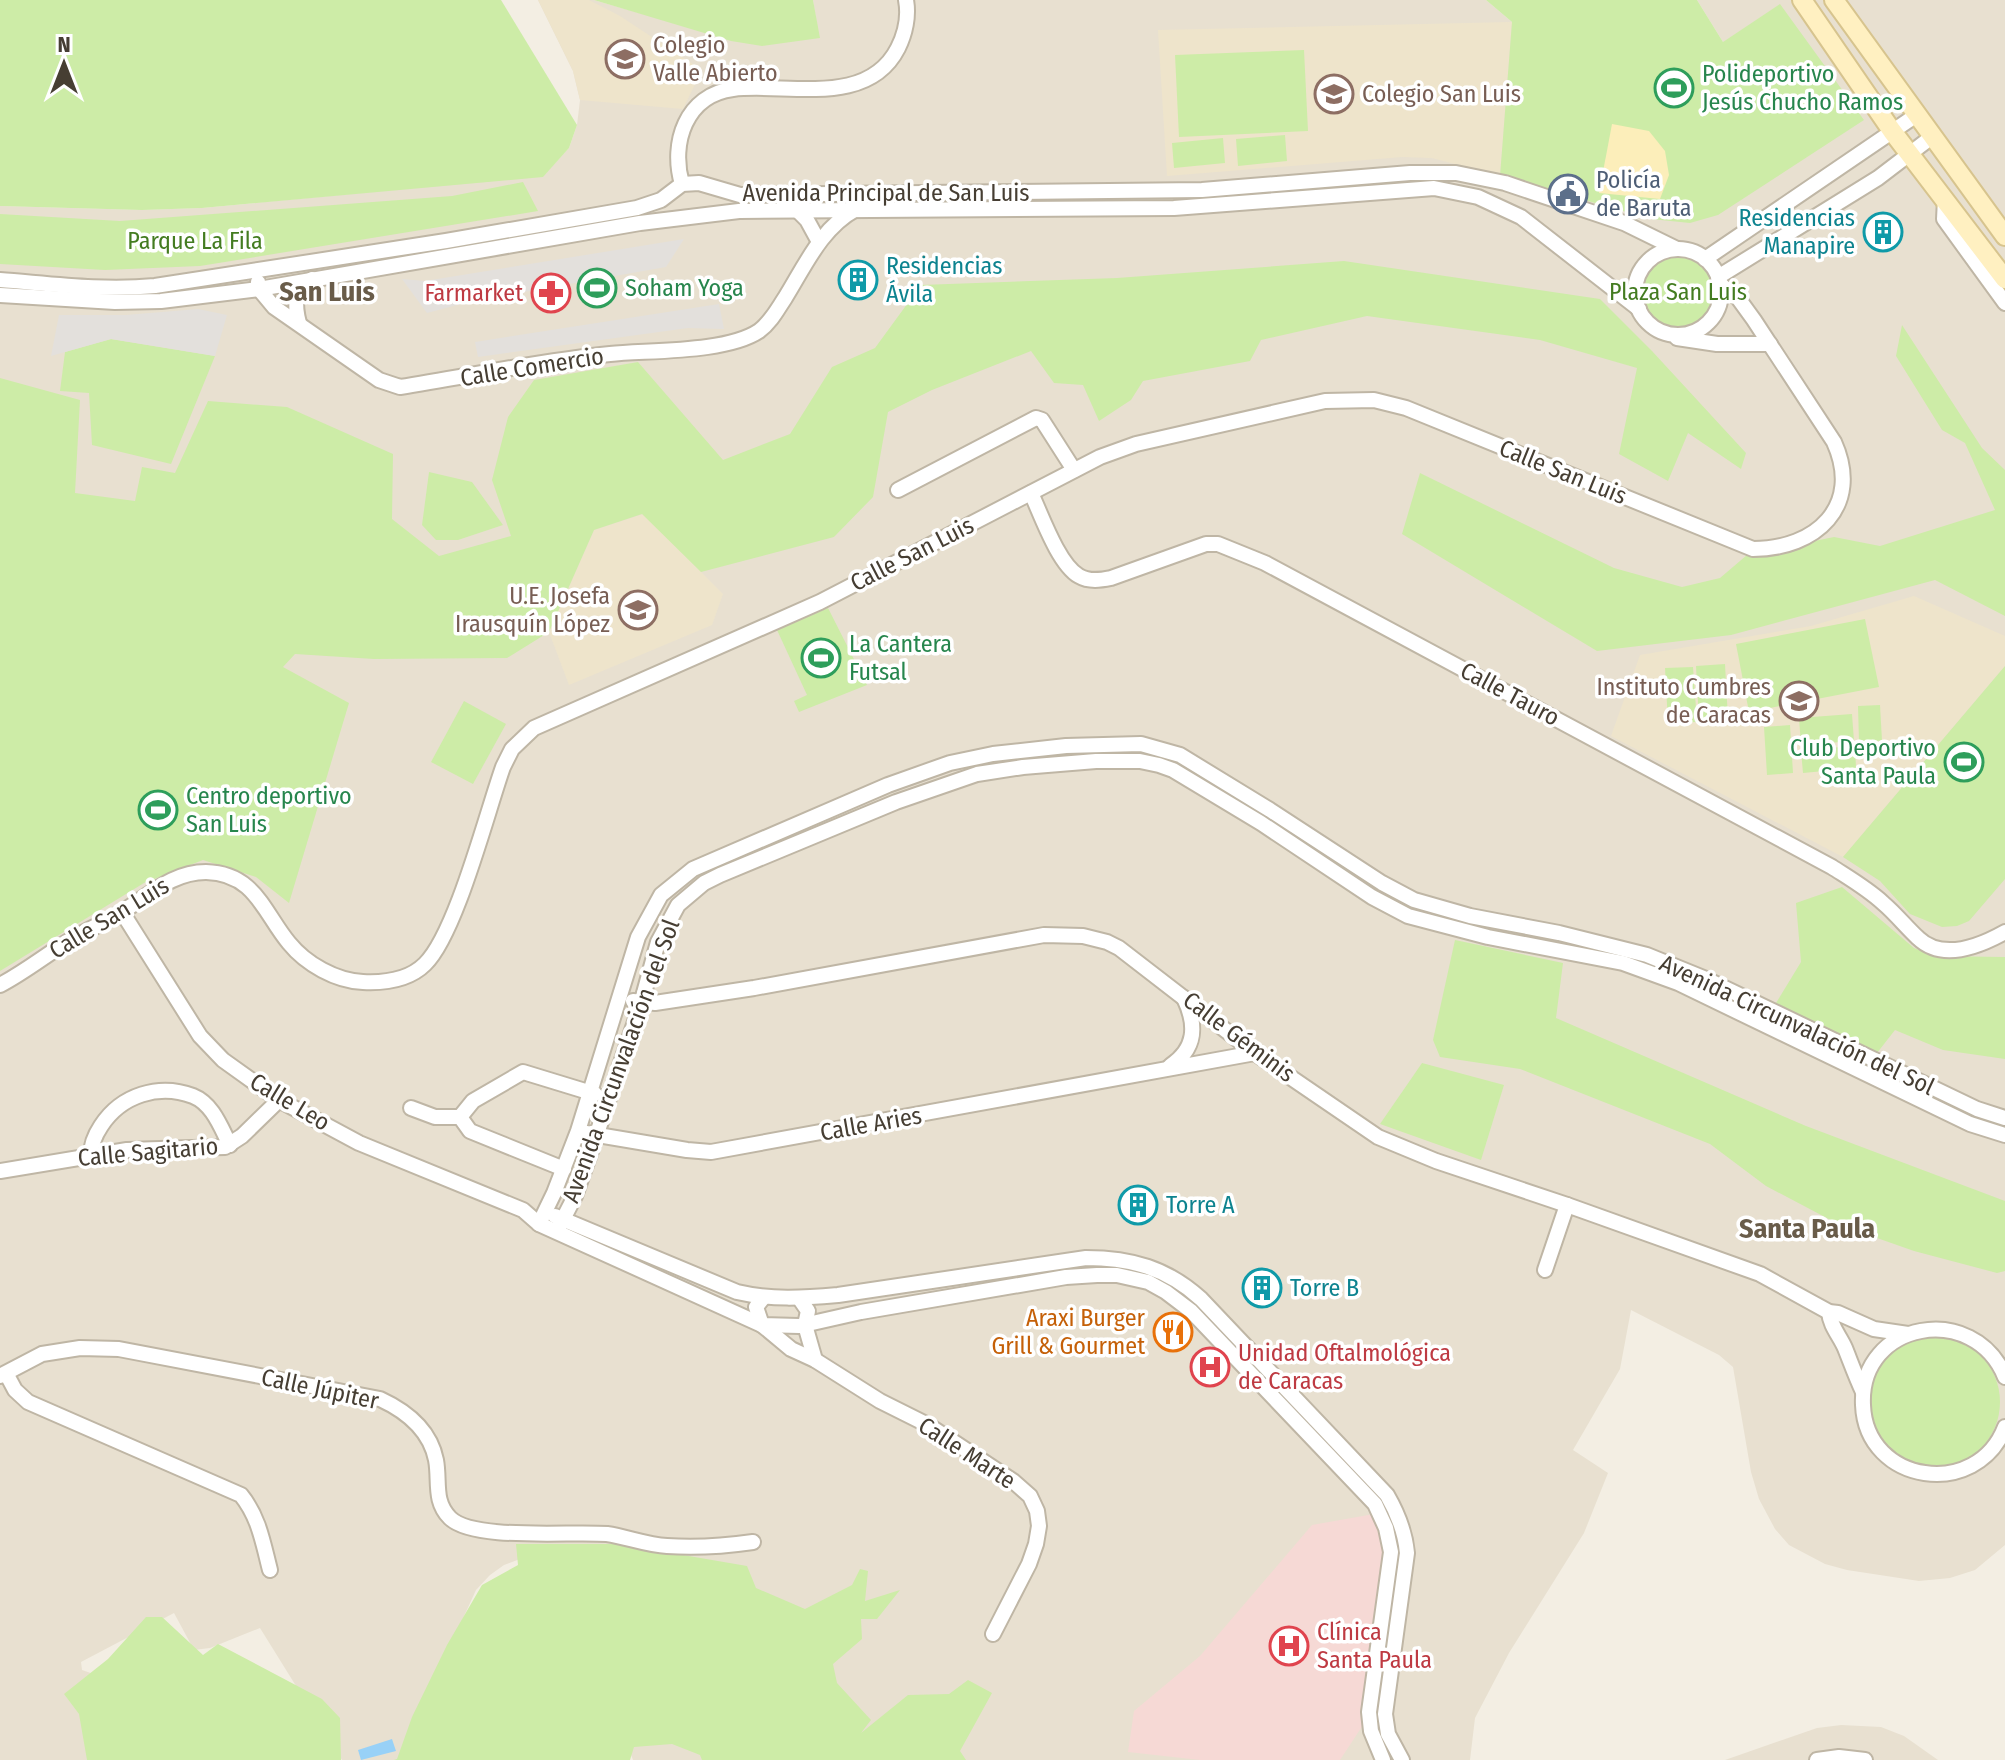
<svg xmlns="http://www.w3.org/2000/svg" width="2005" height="1760" viewBox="0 0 2005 1760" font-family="'Fira Sans Condensed',sans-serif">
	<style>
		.residential { fill: #e8e0d0 }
		.education { fill: #eee4cb }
		.medical { fill: #f6d9d5 }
		.green { fill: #cdeca7 }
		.sand { fill: #fceeba }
		.parking { fill: #e3e0dc }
		.water { fill: #98d1f7 }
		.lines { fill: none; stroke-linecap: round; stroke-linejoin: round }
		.street-casing { stroke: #bfb6a5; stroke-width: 18 }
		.secondary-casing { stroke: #d7c48e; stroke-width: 22 }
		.street { stroke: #fff; stroke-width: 14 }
		.secondary { stroke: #fff0c1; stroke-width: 18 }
		.labels { text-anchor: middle; stroke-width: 7; stroke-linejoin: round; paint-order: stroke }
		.education-label { font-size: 24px; fill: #785e54; stroke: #fff; text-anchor: start }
		.leisure-label { font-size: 24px; fill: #27864d; stroke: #fff; text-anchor: start }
		.service-label { font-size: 24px; fill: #4e5e75; stroke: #fff; text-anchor: start }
		.street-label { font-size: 24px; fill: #463e33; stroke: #fff }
		.culture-label { font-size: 24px; fill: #0d838f; stroke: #fff; text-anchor: start }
		.park-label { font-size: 24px; fill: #447c21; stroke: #fff }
		.health-label { font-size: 24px; fill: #be3a42; stroke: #fff; text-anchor: start }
		.food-label { font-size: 24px; fill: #c56008; stroke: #fff; text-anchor: end }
		.quarter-label { font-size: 28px; font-weight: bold; fill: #695c49; stroke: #fff }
	</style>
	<rect width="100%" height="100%" fill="#f3eee3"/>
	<g class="residential">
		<polygon points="538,0 594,0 646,15 819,38 813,0 1486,0 1512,22 1723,42 1697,0 2005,0 2005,1545 1975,1570 1950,1578 1919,1581 1847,1570 1825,1564 1789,1545 1775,1529 1759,1499 1751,1472 1733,1367 1719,1355 1631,1310 1620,1369 1573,1450 1608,1473 1584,1533 1509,1653 1475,1718 1470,1760 633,1760 625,1739 528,1556 504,1565 490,1575 476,1590 449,1649 409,1760 342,1760 260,1628 210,1648 194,1650 174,1613 81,1662 82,1670 134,1688 139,1760 0,1760 0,206 142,210 202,208 543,176 569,148 577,125 580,100 573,71"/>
		<polygon points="1841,1725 1881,1727 1904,1736 1938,1760 1725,1760 1817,1728"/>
	</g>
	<g class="education">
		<polygon points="538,0 589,0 620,16 702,70 683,109 580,100 573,71"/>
		<polygon points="1512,22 1500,176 1432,158 1402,157 1167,176 1158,30"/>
		<polygon points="643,514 723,594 712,625 569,685 549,632 594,530"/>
		<polygon points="1914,596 2005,636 2005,666 1843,857 1611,736 1640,655 1811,626"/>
	</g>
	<polygon class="medical" points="1374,1514 1384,1541 1382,1569 1371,1635 1363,1725 1340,1760 1200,1760 1128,1752 1134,1711 1200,1656 1312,1525"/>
	<g class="green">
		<polygon points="0,0 501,0 577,125 569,148 543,177 202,208 142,210 0,206"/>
		<polygon points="594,0 813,0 820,38 762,46 731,41"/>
		<polygon points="1486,0 1697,0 1723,42 1780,4 1864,120 1718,215 1690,223 1651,219 1500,176 1512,22"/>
		<polygon points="1304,50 1308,131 1179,137 1175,55"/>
		<polygon points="1285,135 1287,161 1238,166 1236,139"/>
		<polygon points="1223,138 1225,163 1174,168 1172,143"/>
		<polygon points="523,182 538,211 200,266 105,270 0,264 0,214 120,221 452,196"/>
		<circle cx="1678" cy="292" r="43"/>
		<polygon points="1344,261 1600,299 1652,351 1746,453 1741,469 1688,433 1668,481 1619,454 1637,368 1540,340 1367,316 1261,340 1250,361 1143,381 1131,400 1099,421 1083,385 1054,383 1031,351 932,390 888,412 873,497 834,537 701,572 642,514 594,530 549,632 507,658 374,659 295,654 283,667 349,703 289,903 256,877 203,860 144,883 0,971 0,378 80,400 75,493 135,501 142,467 175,473 208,401 287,407 393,454 392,519 439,556 511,536 492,480 508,417 534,380 638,362 723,460 790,434 832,367 875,348 921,285 1117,278"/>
		<polygon points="1902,325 1982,448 2005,470 2005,616 1935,580 1731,635 1597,651 1402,534 1420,473 1614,568 1682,587 1720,578 1747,555 1834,537 1880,546 1995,510 1965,443 1942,430 1896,356"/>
		<polygon points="111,339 215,356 171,464 92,445 89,393 60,391 65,352"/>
		<polygon points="429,472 472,482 503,525 458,540 436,540 422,525"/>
		<polygon points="828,608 867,685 799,712 794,701 807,695 777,630"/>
		<polygon points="1865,619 1879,687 1749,712 1736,644"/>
		<polygon points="1725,664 1728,719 1699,721 1696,666"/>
		<polygon points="2005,666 2005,879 1969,921 1957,926 1942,927 1910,914 1880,881 1843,857"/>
		<polygon points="1693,667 1697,722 1668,723 1665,668"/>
		<polygon points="464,701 506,724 473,784 431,762"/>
		<polygon points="1880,705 1882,741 1859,742 1858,706"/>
		<polygon points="1852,714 1854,741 1801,745 1799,718"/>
		<polygon points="1790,725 1793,773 1767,775 1764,727"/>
		<polygon points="1855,746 1856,768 1803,773 1801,750"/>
		<polygon points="1842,887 1914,948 1935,956 2005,957 2005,1059 1943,1050 1895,1030 1877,1053 1776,1003 1801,962 1796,903"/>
		<polygon points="1455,940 1563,963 1556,1018 1806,1126 2005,1201 2005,1271 1997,1273 1914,1251 1840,1225 1766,1186 1710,1144 1520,1069 1440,1057 1433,1040"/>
		<polygon points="1422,1063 1504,1085 1481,1160 1380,1124"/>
		<circle cx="1934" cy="1402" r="66"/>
		<polygon points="516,1544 619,1544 747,1566 756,1588 805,1609 852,1585 860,1569 868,1571 865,1601 900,1590 877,1619 861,1619 862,1639 833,1664 837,1683 871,1720 861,1733 908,1695 949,1694 968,1680 992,1693 960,1751 966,1760 702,1760 700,1755 672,1744 634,1747 630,1760 394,1760 397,1759 412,1717 447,1645 482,1585 518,1565"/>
		<polygon points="146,1617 162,1617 203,1655 218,1644 322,1699 340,1718 341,1760 87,1760 79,1714 64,1694 108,1659"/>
	</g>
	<polygon class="sand" points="1612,124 1649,131 1665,151 1669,175 1660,199 1599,193"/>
	<g class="parking">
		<polygon points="684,239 666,267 472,301 427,313 402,279 425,281"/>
		<polygon points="719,304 724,329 688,328 478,357 475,342"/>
		<polygon points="198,309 227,315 215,356 111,339 51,356 59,315 126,315"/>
	</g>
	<polygon class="water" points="392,1739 396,1751 361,1760 358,1750"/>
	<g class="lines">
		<defs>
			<g id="street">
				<path d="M682,184c-12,-41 4,-89 51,-95 52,-7 134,20 165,-41 7,-14 11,-32 8,-48"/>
				<polyline points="1945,199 1944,219 2005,303"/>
				<polyline points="797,210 807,220 819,242"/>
				<circle cx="1678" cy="292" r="43"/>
				<polyline points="1705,259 1918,114"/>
				<polyline points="1718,277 1878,178 1933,136"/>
				<path d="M0,280c52,4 102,11 155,6l291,-45 191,-33 24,-8 21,-16 17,-1 41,12 462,-5 208,-17h46l49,10 119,40 53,26"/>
				<path d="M258,282l1,7 15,18 105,73 21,7c70,-11 139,-26 210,-33 39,-4 116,-1 149,-23 12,-9 18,-21 26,-33 20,-32 36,-70 71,-89"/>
				<polyline points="0,295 115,302 161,301 259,289 640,223 739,211 1174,208 1434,188 1478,197 1521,217 1639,309"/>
				<path d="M299,323c-5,-19 -5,-34 13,-44"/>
				<polyline points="1677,338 1717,344 1770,344"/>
				<polyline points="898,490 1036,418 1042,420 1074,470"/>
				<path d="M1031,493c10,21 27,71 48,83 10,6 22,4 32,2l95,-34h12l47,19 567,304c17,11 36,22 51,36 13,11 23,24 35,35 25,24 62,8 87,-6"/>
				<polyline points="122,912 200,1036 223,1060 279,1100 359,1143 523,1210 539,1224 762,1325 799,1326 861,1312 1066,1277 1097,1275 1117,1275 1148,1282 1166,1292 1191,1311 1375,1504 1386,1528 1391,1552 1369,1712 1371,1731 1383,1760"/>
				<path d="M0,985c25,-13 47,-31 72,-46 15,-9 32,-16 48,-26 28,-16 51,-41 86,-41 49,1 58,41 83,71 17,21 47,38 74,39 21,1 46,-2 62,-18 31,-30 62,-152 78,-197l9,-18 22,-21 286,-126 280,-145 36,-13 189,-43 49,-1 32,8 347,141c63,0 110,-43 81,-107l-80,-122 -16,-22 -18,-14"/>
				<polyline points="633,1001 655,1003 754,988 1044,935 1083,936 1107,942 1119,948 1255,1053 1378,1137 1436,1161 1567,1205 1760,1274 1829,1312 1838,1313 1874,1329 1908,1334"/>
				<path d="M1170,1066c26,-17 27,-41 14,-68"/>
				<polyline points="411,1108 435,1117 460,1117"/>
				<polyline points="586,1133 687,1150 711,1152 1255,1053"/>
				<path d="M91,1155c0,-11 4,-20 10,-29 20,-31 58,-43 92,-30 20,8 28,32 37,49"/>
				<polyline points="564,1169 470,1131 460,1117 473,1101 523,1072 595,1094"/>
				<polyline points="0,1171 127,1150 225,1147 242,1136 279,1100"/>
				<path d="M555,1216l182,76c34,8 66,6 101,3l248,-37c45,0 81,10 115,41l186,196c11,19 18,36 20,58l-22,161 3,20 14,26"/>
				<polyline points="539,1224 554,1193 578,1131 638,937 661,895 693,869 888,785 950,763 993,754 1066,746 1141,744 1180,755 1270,810 1382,883 1414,900 1470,916 1559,933 1647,955 1706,979 1977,1109 2005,1118"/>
				<polyline points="557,1231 575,1196 590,1154 641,1004 658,942 678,905 704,883 720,875 896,802 977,774 1023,767 1096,761 1140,761 1159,765 1173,770 1261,823 1372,897 1408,916 1488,937 1623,963 1678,983 1970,1124 2005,1135"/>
				<polyline points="1545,1270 1567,1205"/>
				<polyline points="764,1297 756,1307 762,1325 791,1349 815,1360 880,1401 928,1425 1013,1481 1030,1496 1037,1511 1039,1526 1036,1544 1029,1564 993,1634"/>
				<polyline points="799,1298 808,1311 805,1325 815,1360"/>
				<path d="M1829,1312c1,14 11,24 16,36 6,15 11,29 18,44"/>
				<path d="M7,1375l8,15 13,12 213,93c18,22 22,48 29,75"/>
				<path d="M0,1376l42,-22 38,-6 39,1 261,50c26,12 50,31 56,61 4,21 -3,41 14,58 23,23 122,13 157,16 20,3 40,11 60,12 29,2 58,0 86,-4"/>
				<path d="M2005,1377c-31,-76 -146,-56 -142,28 3,79 114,95 142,22"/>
				<polyline points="1817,1760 1839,1757 1865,1760"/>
			</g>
			<g id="secondary">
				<polyline points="1802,0 1892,131 2005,279"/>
				<polyline points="1834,0 2005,236"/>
			</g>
		</defs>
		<use href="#street" class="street-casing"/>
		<use href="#secondary" class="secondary-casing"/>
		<use href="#street" class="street"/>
		<use href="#secondary" class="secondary"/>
	</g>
	<defs>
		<symbol id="school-ring" viewBox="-11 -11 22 22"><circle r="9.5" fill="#fff" stroke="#8d6e63" stroke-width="1.5"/><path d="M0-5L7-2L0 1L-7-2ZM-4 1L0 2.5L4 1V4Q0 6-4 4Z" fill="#8d6e63"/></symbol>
		<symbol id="stadium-ring" viewBox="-11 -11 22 22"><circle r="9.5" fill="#fff" stroke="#2e9e5b" stroke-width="1.5"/><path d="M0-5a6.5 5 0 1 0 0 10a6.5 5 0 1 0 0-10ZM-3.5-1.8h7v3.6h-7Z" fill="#2e9e5b"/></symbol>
		<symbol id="civic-ring" viewBox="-11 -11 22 22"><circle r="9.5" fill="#fff" stroke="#5c6f8a" stroke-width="1.5"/><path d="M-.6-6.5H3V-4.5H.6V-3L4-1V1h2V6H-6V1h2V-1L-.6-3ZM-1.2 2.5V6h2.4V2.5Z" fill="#5c6f8a"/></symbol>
		<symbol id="building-ring" viewBox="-11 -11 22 22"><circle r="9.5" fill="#fff" stroke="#0f9aa8" stroke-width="1.5"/><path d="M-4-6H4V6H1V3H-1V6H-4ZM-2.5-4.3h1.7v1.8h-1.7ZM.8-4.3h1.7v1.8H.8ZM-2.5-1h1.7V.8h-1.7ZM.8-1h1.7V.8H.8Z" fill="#0f9aa8"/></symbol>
		<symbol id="pharmacy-ring" viewBox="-11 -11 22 22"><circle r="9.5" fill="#fff" stroke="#e0444e" stroke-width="1.5"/><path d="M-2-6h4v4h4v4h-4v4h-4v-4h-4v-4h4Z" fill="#e0444e"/></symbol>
		<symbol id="restaurant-ring" viewBox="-11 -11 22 22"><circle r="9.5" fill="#fff" stroke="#e8710a" stroke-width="1.5"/><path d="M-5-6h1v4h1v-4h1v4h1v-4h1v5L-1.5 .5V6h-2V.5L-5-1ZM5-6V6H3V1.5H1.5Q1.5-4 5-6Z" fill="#e8710a"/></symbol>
		<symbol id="hospital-ring" viewBox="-11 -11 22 22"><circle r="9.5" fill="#fff" stroke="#e0444e" stroke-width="1.5"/><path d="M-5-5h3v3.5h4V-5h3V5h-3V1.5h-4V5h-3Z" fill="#e0444e"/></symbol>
	</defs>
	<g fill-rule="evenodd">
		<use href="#school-ring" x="603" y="37" width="44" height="44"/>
		<use href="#stadium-ring" x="1652" y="66" width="44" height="44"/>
		<use href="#school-ring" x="1312" y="72" width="44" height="44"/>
		<use href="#civic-ring" x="1546" y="172" width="44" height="44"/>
		<use href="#building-ring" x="1861" y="210" width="44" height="44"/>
		<use href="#building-ring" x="836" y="258" width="44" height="44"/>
		<use href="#stadium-ring" x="575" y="266" width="44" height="44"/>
		<use href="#pharmacy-ring" x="529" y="271" width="44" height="44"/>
		<use href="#school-ring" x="616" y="588" width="44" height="44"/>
		<use href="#stadium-ring" x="799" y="636" width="44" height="44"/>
		<use href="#school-ring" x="1777" y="679" width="44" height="44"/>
		<use href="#stadium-ring" x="1942" y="740" width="44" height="44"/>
		<use href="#stadium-ring" x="136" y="788" width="44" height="44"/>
		<use href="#building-ring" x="1116" y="1183" width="44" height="44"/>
		<use href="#building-ring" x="1240" y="1266" width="44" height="44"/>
		<use href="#restaurant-ring" x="1151" y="1310" width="44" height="44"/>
		<use href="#hospital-ring" x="1188" y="1345" width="44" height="44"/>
		<use href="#hospital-ring" x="1267" y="1624" width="44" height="44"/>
	</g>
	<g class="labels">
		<g class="education-label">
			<text x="653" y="53">Colegio<tspan x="653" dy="28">Valle Abierto</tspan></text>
			<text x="1362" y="102">Colegio San Luis</text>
			<text x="610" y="604" text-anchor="end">U.E. Josefa<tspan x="610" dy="28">Irausquín López</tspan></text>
			<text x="1771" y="695" text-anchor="end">Instituto Cumbres<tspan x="1771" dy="28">de Caracas</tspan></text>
		</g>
		<g class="leisure-label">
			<text x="1702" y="82">Polideportivo<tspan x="1702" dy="28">Jesús Chucho Ramos</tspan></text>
			<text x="625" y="296">Soham Yoga</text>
			<text x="849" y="652">La Cantera<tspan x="849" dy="28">Futsal</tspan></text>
			<text x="1936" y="756" text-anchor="end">Club Deportivo<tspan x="1936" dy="28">Santa Paula</tspan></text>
			<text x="186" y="804">Centro deportivo<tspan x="186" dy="28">San Luis</tspan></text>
		</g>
		<g class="service-label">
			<text x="1596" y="188">Policía<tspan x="1596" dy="28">de Baruta</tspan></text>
		</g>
		<g class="street-label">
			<text x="886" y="201">Avenida Principal de San Luis</text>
			<text transform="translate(532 367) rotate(-9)" y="8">Calle Comercio</text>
			<text transform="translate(1563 472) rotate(22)" y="8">Calle San Luis</text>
			<text transform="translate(912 554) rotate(-27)" y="8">Calle San Luis</text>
			<text transform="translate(1510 694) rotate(28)" y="8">Calle Tauro</text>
			<text transform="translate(109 918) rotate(-31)" y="8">Calle San Luis</text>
			<text transform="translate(1797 1025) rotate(25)" y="8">Avenida Circunvalación del Sol</text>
			<text transform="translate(1239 1037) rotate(37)" y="8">Calle Géminis</text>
			<text transform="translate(621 1061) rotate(-70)" y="8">Avenida Circunvalación del Sol</text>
			<text transform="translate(290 1102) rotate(31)" y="8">Calle Leo</text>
			<text transform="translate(871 1124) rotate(-10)" y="8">Calle Aries</text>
			<text transform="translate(148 1152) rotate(-5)" y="8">Calle Sagitario</text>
			<text transform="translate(320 1389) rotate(12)" y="8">Calle Júpiter</text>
			<text transform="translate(967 1453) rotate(33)" y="8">Calle Marte</text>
		</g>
		<g class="culture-label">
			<text x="1855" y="226" text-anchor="end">Residencias<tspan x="1855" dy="28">Manapire</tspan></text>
			<text x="886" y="274">Residencias<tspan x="886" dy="28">Ávila</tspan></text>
			<text x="1166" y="1213">Torre A</text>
			<text x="1290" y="1296">Torre B</text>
		</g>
		<g class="park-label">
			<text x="195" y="249">Parque La Fila</text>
			<text x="1678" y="300">Plaza San Luis</text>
		</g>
		<g class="health-label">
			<text x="523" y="301" text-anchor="end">Farmarket</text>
			<text x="1238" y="1361">Unidad Oftalmológica<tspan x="1238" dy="28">de Caracas</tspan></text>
			<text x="1317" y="1640">Clínica<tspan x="1317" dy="28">Santa Paula</tspan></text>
		</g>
		<g class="food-label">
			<text x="1145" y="1326">Araxi Burger<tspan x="1145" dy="28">Grill &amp; Gourmet</tspan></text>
		</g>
		<g class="quarter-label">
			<text x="327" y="301">San Luis</text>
			<text x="1807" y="1238">Santa Paula</text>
		</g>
	</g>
	<g transform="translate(64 64)" stroke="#ffffff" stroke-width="6" paint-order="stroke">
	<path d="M0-6L14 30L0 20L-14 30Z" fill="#463e33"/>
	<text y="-12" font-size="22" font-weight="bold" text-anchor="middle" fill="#463e33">N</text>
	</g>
</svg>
